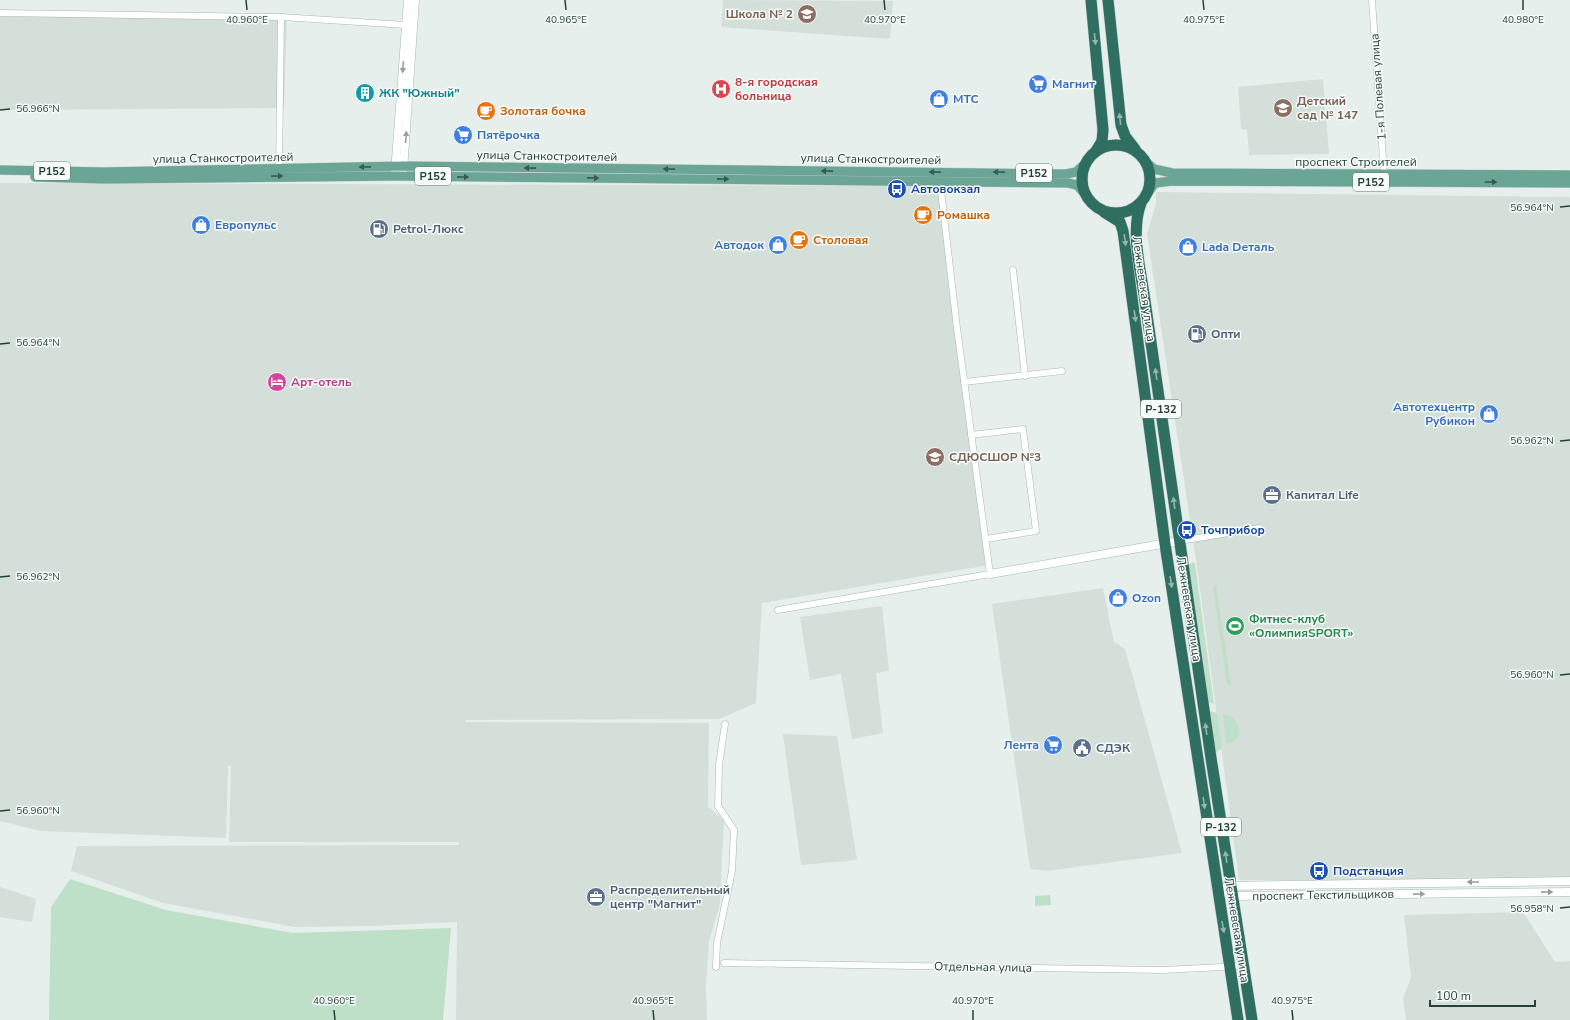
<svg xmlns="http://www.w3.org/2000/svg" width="1570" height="1020" viewBox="0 0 1570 1020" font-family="'Nunito Sans',sans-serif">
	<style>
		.built { fill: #d4dfda }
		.green { fill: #bfe0c8 }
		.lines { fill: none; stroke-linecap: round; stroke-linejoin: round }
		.street-casing { stroke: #a8b8b2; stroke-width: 7 }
		.secondary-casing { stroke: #a4bbb3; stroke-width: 9 }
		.primary-casing { stroke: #c2cac8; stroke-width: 10 }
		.highway-casing { stroke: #c2cac8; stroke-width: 12 }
		.street { stroke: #fff; stroke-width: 6 }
		.secondary { stroke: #fff; stroke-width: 8 }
		.primary { stroke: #6aa596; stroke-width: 9 }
		.highway { stroke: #2f6f62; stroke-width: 11 }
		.oneway { fill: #93b5ae }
		.oneway2 { fill: #92a09c }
		.oneway3 { fill: #365b51 }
		.ticks { fill: none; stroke: #24423a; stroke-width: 1.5 }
		.labels { text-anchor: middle; stroke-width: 3; stroke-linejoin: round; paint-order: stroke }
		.shield { fill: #f7fbf9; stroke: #637a73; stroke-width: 1 }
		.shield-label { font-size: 11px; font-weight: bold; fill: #24423a }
		.education-label { font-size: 12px; font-weight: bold; fill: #785e54; stroke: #f7fbf9; text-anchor: start }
		.health-label { font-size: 12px; font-weight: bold; fill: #be3a42; stroke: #f7fbf9; text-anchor: start }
		.shop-label { font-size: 12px; font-weight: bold; fill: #366cbe; stroke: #f7fbf9; text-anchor: start }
		.street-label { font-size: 12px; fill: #24423a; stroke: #f7fbf9 }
		.culture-label { font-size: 12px; font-weight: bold; fill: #0d838f; stroke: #f7fbf9; text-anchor: start }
		.food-label { font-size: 12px; font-weight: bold; fill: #c56008; stroke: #f7fbf9; text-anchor: start }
		.transit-label { font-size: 12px; font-weight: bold; fill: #164399; stroke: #f7fbf9; text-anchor: start }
		.service-label { font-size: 12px; font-weight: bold; fill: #4e5e75; stroke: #f7fbf9; text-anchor: start }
		.hotel-label { font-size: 12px; font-weight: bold; fill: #b23c85; stroke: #f7fbf9; text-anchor: start }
		.leisure-label { font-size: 12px; font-weight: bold; fill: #27864d; stroke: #f7fbf9; text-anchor: start }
		.ticks-label { font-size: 10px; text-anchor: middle; fill: #24423a; stroke: #f7fbf9; stroke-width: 3; stroke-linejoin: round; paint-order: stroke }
	</style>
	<rect width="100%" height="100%" fill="#e6efeb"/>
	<g class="built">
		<polygon points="723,0 893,1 890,39 721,27"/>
		<polygon points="165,15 287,19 284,108 0,110 0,17"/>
		<polygon points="1323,79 1329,154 1249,155 1247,130 1241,129 1238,87"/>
		<polygon points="0,183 939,186 989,565 762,603 756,703 719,719 465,720 466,722 709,723 708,807 724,820 720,904 709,941 706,987 707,1020 456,1020 457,922 370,926 295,927 163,903 71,871 77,846 459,845 459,842 229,842 231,766 228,766 226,838 41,831 0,821"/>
		<polygon points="1156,192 1570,197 1570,882 1239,880 1196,560 1147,234 1156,204"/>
		<polygon points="1103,588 1114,642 1125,649 1182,853 1047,871 1030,869 992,604"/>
		<polygon points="882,606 889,671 876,673 883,733 852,739 841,674 810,680 800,617"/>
		<polygon points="783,734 837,736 857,860 801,865"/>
		<polygon points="0,887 36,899 32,922 0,917"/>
		<polygon points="1523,912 1555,962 1570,961 1570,1020 1406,1020 1403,999 1411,977 1404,915"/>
	</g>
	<g class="green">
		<polygon points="1194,562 1195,564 1214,704 1208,702 1188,565"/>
		<polygon points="1216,585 1231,685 1227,685 1213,586"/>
		<polygon points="1210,711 1217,713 1222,748 1217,752 1215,751"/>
		<path d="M1223,714c12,2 17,10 16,23l-10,7 -3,-1z"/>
		<polygon points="70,879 166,910 293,933 451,928 443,1020 49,1020 51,907"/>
		<polygon points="1050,895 1051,905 1035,906 1035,896"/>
	</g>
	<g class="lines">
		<defs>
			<g id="street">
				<polyline points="1372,0 1384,174"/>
				<polyline points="0,13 281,17 406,25"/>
				<polyline points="279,169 281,17"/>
				<polyline points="1013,270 1025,376"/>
				<polyline points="964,382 1062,371"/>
				<polyline points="971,435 1023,429 1036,531 986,539"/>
				<polyline points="1179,541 1260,528"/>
				<polyline points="778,610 990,574 957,328 940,182"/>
				<polyline points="724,963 1163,970 1243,966"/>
				<polyline points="716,967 717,943 732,871 734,830 718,806 719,765 725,724"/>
			</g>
			<g id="secondary">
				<polyline points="403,171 415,0"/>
				<polyline points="395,173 408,0"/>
				<polyline points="990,574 1179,541"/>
				<polyline points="1227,886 1570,881"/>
				<polyline points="1216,889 1232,896 1570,892"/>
			</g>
			<g id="primary">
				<polyline points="1146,162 1154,169 1172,173 1570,175"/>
				<polyline points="0,170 104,172 404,166 1066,174 1076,172 1089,160"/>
				<polyline points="35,177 104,179 395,176 1068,183 1077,185 1084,193"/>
				<polyline points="1148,193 1155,183 1172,181 1570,183"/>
			</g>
			<g id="highway">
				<polyline points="1091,0 1103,130 1102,141 1096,151"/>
				<polyline points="1108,0 1121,125 1125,136 1135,149"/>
				<circle cx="1116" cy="179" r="34"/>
				<path d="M1141,203c-11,29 0,68 4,98l66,457 41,262"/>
				<polyline points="1104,212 1120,222 1123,231 1165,544 1238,1020"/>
			</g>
		</defs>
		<use href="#street" class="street-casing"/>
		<use href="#secondary" class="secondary-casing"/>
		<use href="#primary" class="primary-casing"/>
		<use href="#highway" class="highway-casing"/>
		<use href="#street" class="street"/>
		<use href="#secondary" class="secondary"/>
		<use href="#primary" class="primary"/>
		<use href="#highway" class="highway"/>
	</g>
	<defs><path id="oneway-solid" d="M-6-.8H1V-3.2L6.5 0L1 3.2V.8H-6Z"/></defs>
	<g class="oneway">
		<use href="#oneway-solid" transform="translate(1095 39) rotate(84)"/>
		<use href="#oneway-solid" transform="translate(1120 119) rotate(-96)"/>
		<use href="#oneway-solid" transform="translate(1125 240) rotate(82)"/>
		<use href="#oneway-solid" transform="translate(1135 316) rotate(82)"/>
		<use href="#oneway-solid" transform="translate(1156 374) rotate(-98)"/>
		<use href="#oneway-solid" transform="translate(1174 503) rotate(-98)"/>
		<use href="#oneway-solid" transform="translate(1171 582) rotate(81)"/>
		<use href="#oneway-solid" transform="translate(1206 729) rotate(-98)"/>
		<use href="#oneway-solid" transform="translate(1204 803) rotate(82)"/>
		<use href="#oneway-solid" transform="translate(1226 857) rotate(-98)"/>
		<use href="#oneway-solid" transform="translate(1223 927) rotate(80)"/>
	</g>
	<g class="oneway2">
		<use href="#oneway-solid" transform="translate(403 67) rotate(94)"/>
		<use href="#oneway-solid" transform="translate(406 137) rotate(-86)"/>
		<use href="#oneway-solid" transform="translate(1473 882) rotate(180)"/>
		<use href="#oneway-solid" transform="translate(1547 892) rotate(-1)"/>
		<use href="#oneway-solid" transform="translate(1419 894) rotate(-1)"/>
	</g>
	<g class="oneway3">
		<use href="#oneway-solid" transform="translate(365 167) rotate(179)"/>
		<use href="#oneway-solid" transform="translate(530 168) rotate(-179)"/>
		<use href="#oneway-solid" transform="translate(669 169) rotate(-179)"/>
		<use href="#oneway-solid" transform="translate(827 171) rotate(-179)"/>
		<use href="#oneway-solid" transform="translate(935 172) rotate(-179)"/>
		<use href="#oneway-solid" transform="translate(999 172) rotate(-179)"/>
		<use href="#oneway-solid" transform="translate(277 176) rotate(-1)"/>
		<use href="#oneway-solid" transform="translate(463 177) rotate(1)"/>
		<use href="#oneway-solid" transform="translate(593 178) rotate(1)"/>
		<use href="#oneway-solid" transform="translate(723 179) rotate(1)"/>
		<use href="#oneway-solid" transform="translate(1491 182)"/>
	</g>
	<path class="ticks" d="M246,0l1,10M565,0l1,10M884,0l1,10M1203,0l1,10M1523,0v10M0,110l10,-1M1560,207l10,-1M0,344l10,-1M1560,441l10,-1M0,577l10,-1M1560,675l10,-1M0,811l10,-1M1560,908l10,-1M334,1010l1,10M653,1010l1,10M973,1010v10M1292,1010l1,10"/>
	<defs>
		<symbol id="school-disc" viewBox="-11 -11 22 22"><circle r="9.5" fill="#8d6e63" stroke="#f7fbf9"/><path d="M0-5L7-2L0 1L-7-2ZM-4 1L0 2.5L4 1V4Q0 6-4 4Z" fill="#fff"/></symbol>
		<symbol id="supermarket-disc" viewBox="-11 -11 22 22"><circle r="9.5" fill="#3f7fe0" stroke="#f7fbf9"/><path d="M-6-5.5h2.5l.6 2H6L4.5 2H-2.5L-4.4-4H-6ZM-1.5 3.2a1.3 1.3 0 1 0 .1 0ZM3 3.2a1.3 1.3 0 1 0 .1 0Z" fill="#fff"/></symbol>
		<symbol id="hospital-disc" viewBox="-11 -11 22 22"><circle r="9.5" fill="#e0444e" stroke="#f7fbf9"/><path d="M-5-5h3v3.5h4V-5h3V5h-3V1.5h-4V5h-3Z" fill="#fff"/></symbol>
		<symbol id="building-disc" viewBox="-11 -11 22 22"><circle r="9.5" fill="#0f9aa8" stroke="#f7fbf9"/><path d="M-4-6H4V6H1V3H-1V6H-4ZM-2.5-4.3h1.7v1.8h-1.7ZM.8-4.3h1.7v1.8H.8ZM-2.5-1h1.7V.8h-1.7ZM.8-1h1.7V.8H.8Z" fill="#fff"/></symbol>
		<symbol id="shop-disc" viewBox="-11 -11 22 22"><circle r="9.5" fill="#3f7fe0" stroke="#f7fbf9"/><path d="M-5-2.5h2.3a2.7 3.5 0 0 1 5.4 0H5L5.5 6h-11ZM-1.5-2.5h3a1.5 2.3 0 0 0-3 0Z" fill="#fff"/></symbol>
		<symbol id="cafe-disc" viewBox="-11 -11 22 22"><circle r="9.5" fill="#e8710a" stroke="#f7fbf9"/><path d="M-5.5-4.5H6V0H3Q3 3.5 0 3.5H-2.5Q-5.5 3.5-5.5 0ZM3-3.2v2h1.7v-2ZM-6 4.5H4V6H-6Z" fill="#fff"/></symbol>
		<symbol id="bus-disc" viewBox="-11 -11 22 22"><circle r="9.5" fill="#1a4fb4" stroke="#f7fbf9"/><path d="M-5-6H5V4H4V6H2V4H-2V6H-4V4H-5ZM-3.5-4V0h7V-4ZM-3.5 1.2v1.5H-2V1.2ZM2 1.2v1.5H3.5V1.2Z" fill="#fff"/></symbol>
		<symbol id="fuel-disc" viewBox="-11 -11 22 22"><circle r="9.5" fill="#5c6f8a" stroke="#f7fbf9"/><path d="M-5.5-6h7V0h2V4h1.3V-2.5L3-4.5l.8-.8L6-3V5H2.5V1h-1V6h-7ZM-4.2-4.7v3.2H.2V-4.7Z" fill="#fff"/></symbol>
		<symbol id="hotel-disc" viewBox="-11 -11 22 22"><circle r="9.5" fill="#d1479c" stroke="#f7fbf9"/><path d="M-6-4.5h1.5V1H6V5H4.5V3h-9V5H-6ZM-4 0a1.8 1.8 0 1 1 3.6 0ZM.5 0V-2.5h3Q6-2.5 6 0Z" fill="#fff"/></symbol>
		<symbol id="university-disc" viewBox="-11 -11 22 22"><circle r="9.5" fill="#8d6e63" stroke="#f7fbf9"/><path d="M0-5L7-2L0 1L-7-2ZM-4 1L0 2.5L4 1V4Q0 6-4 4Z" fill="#fff"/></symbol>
		<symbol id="office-disc" viewBox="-11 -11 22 22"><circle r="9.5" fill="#5c6f8a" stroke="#f7fbf9"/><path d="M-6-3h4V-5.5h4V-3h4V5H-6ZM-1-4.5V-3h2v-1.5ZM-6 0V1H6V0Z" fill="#fff"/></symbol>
		<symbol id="stadium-disc" viewBox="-11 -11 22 22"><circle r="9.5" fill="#2e9e5b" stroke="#f7fbf9"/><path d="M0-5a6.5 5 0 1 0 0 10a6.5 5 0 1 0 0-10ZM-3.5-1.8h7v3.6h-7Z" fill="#fff"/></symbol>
		<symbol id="civic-disc" viewBox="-11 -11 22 22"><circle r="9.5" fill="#5c6f8a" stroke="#f7fbf9"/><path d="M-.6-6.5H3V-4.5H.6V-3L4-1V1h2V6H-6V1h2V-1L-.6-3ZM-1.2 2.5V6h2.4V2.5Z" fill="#fff"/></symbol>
	</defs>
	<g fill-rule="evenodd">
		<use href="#school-disc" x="796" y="3" width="22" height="22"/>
		<use href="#supermarket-disc" x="1027" y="73" width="22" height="22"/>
		<use href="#hospital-disc" x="710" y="78" width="22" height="22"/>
		<use href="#building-disc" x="354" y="82" width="22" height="22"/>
		<use href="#shop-disc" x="928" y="88" width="22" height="22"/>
		<use href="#school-disc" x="1272" y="97" width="22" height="22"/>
		<use href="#cafe-disc" x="475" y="100" width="22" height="22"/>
		<use href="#supermarket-disc" x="452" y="124" width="22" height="22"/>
		<use href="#bus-disc" x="886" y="178" width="22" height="22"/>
		<use href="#cafe-disc" x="912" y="204" width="22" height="22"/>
		<use href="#shop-disc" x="190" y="214" width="22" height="22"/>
		<use href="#fuel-disc" x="368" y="218" width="22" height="22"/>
		<use href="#cafe-disc" x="788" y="229" width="22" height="22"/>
		<use href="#shop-disc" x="767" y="234" width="22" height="22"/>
		<use href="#shop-disc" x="1177" y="236" width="22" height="22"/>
		<use href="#fuel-disc" x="1186" y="323" width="22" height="22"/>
		<use href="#hotel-disc" x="266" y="371" width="22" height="22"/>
		<use href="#shop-disc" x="1478" y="403" width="22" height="22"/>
		<use href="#university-disc" x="924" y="446" width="22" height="22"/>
		<use href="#office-disc" x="1261" y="484" width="22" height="22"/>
		<use href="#bus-disc" x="1176" y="519" width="22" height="22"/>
		<use href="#shop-disc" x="1107" y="587" width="22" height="22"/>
		<use href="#stadium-disc" x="1224" y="615" width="22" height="22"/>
		<use href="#supermarket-disc" x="1042" y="734" width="22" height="22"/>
		<use href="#civic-disc" x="1071" y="737" width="22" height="22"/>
		<use href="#bus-disc" x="1308" y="860" width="22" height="22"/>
		<use href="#office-disc" x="585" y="886" width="22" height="22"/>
	</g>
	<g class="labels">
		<g class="shield">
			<rect x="34" y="162" width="36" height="18" rx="3"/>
			<rect x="1016" y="164" width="36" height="18" rx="3"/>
			<rect x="415" y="167" width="36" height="18" rx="3"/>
			<rect x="1353" y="173" width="36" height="18" rx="3"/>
			<rect x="1141" y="400" width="40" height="18" rx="3"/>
			<rect x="1201" y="818" width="40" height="18" rx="3"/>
		</g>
		<g class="shield-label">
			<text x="52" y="175">Р152</text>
			<text x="1034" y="177">Р152</text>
			<text x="433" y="180">Р152</text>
			<text x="1371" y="186">Р152</text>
			<text x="1161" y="413">Р-132</text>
			<text x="1221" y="831">Р-132</text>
		</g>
		<g class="education-label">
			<text x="793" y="18" text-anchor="end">Школа № 2</text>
			<text x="1297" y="105">Детский<tspan x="1297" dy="14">сад № 147</tspan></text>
			<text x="949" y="461">СДЮСШОР №3</text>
		</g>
		<g class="health-label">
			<text x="735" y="86">8-я городская<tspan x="735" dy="14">больница</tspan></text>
		</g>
		<g class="shop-label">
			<text x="1052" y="88">Магнит</text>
			<text x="953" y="103">МТС</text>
			<text x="477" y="139">Пятёрочка</text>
			<text x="215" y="229">Европульс</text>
			<text x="764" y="249" text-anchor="end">Автодок</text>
			<text x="1202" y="251">Lada Dеталь</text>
			<text x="1475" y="411" text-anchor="end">Автотехцентр<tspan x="1475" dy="14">Рубикон</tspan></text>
			<text x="1132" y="602">Ozon</text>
			<text x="1039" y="749" text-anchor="end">Лента</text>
		</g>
		<g class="street-label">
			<text transform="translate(1378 87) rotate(-94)" y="4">1-я Полевая улица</text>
			<text transform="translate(547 156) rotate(1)" y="4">улица Станкостроителей</text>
			<text transform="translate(223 158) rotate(-1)" y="4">улица Станкостроителей</text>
			<text transform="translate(871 159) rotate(1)" y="4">улица Станкостроителей</text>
			<text x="1356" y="166">проспект Строителей</text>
			<text transform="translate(1144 289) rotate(82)" y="4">Лежневская улица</text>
			<text transform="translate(1189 609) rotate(81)" y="4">Лежневская улица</text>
			<text transform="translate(1323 895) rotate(-1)" y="4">проспект Текстильщиков</text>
			<text transform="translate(1237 930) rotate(81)" y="4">Лежневская улица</text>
			<text transform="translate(983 967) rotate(1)" y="4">Отдельная улица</text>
		</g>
		<g class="culture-label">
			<text x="379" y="97">ЖК "Южный"</text>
		</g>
		<g class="food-label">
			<text x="500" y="115">Золотая бочка</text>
			<text x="937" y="219">Ромашка</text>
			<text x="813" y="244">Столовая</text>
		</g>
		<g class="transit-label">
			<text x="911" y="193">Автовокзал</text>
			<text x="1201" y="534">Точприбор</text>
			<text x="1333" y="875">Подстанция</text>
		</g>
		<g class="service-label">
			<text x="393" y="233">Petrol-Люкс</text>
			<text x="1211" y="338">Опти</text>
			<text x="1286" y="499">Капитал Life</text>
			<text x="1096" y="752">СДЭК</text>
			<text x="610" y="894">Распределительный<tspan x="610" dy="14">центр "Магнит"</tspan></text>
		</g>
		<g class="hotel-label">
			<text x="291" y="386">Арт-отель</text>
		</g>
		<g class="leisure-label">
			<text x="1249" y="623">Фитнес-клуб<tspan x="1249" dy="14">«ОлимпияSPORT»</tspan></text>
		</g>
	</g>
	<g class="ticks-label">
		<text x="247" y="23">40.960°E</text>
		<text x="566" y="23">40.965°E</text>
		<text x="885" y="23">40.970°E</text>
		<text x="1204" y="23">40.975°E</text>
		<text x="1523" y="23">40.980°E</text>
		<text x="38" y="112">56.966°N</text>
		<text x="1532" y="211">56.964°N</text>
		<text x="38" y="346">56.964°N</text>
		<text x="1532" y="444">56.962°N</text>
		<text x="38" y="580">56.962°N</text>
		<text x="1532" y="678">56.960°N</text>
		<text x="38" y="814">56.960°N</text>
		<text x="1532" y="912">56.958°N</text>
		<text x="334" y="1004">40.960°E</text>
		<text x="653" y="1004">40.965°E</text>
		<text x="973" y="1004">40.970°E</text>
		<text x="1292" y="1004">40.975°E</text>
	</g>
	<path d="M1430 1000v6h105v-6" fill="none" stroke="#24423a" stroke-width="2"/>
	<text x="1436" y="1000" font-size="12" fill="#24423a" stroke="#f7fbf9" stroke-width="3" paint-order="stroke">100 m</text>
</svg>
